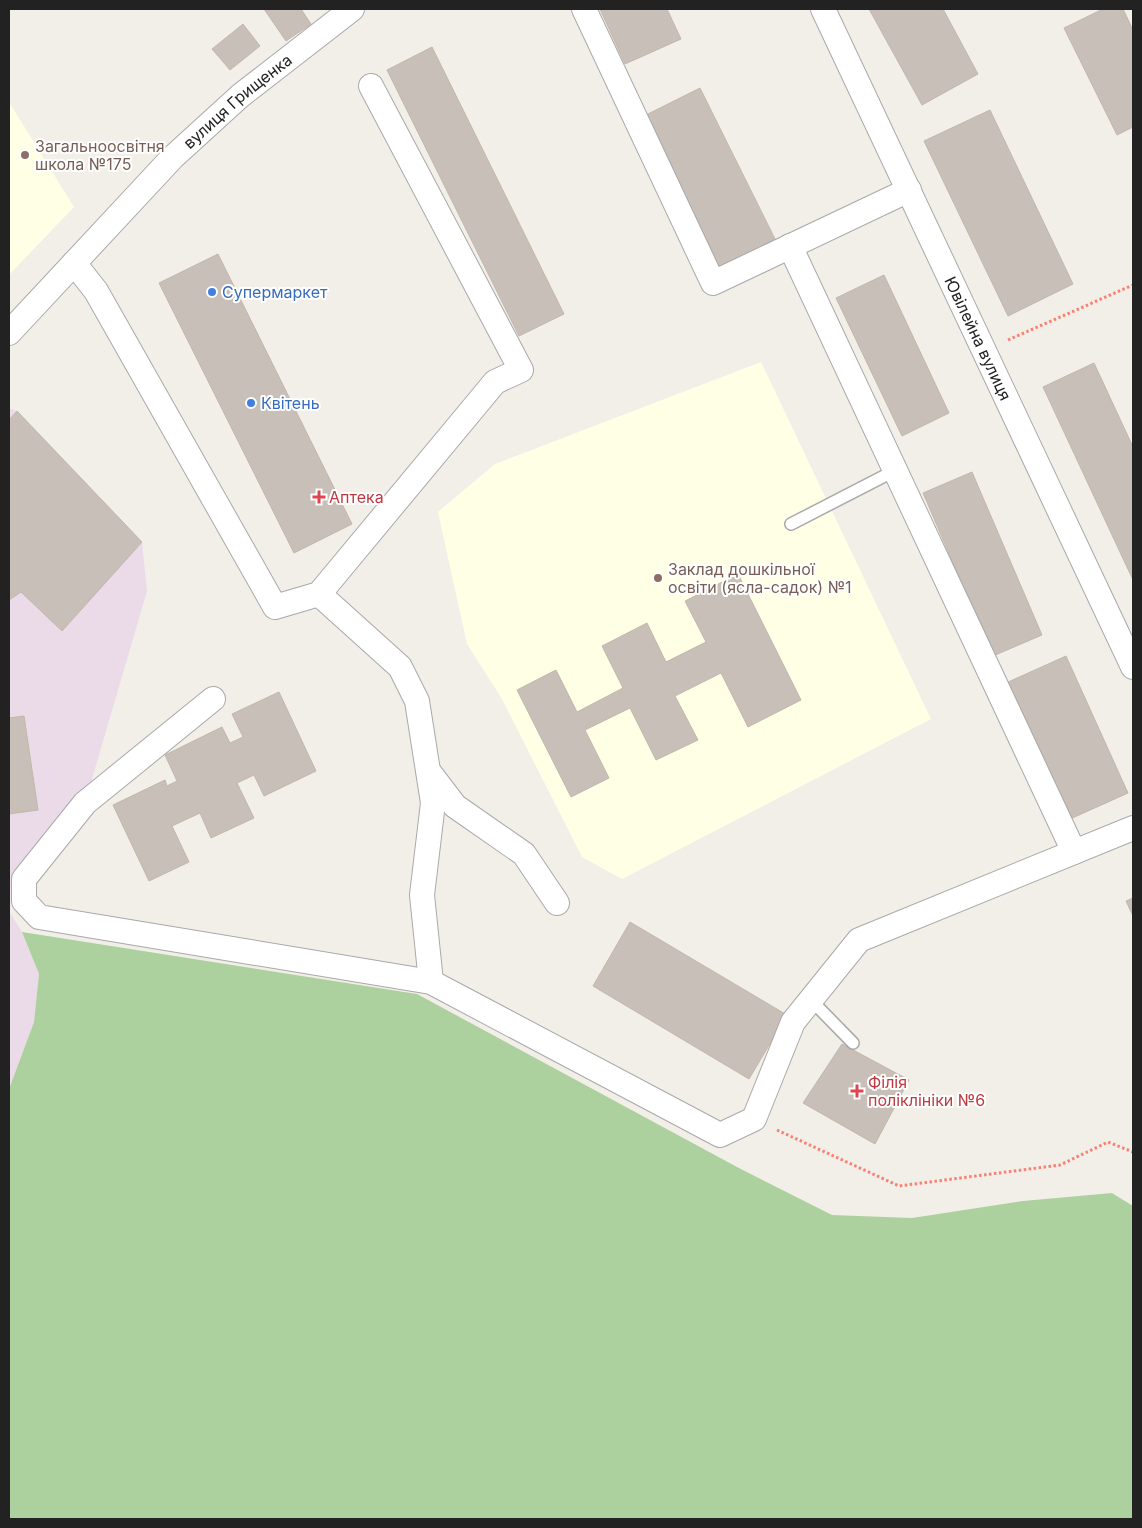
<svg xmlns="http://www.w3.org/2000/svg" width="1142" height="1528" viewBox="0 0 1142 1528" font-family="Inter,sans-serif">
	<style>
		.industrial { fill: #ebdbe8 }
		.education { fill: #ffffe5 }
		.forest { fill: #add19e }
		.building { fill: #c7bfb8; stroke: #c4b6ab }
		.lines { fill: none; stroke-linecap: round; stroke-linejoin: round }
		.lane-casing { stroke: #a9a9a9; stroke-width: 14 }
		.street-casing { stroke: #a9a9a9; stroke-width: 26 }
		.path { stroke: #fa8072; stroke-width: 3; stroke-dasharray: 2.5 2.5; stroke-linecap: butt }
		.lane { stroke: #fff; stroke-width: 11 }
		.street { stroke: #fff; stroke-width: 24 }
		.education-dot { fill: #8d6e63; stroke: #fff; stroke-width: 2 }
		.shop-dot { fill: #3f7fe0; stroke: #fff; stroke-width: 2 }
		.health-dot { fill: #e0444e; stroke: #fff; stroke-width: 2 }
		.labels { text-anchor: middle; stroke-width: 4; stroke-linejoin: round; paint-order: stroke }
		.street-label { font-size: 16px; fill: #222; stroke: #fff }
		.education-label { font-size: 16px; fill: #785e54; stroke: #fff; text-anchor: start }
		.shop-label { font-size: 16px; fill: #366cbe; stroke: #fff; text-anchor: start }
		.health-label { font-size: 16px; fill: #be3a42; stroke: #fff; text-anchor: start }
	</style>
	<rect width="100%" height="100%" fill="#f2efe9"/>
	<polygon class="industrial" points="9,408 17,411 142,542 147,591 85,803 24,879 11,887 10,913 22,932 39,974 34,1022 9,1089"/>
	<g class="education">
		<polygon points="9,102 74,207 9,275"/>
		<polygon points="761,362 931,719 622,879 582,857 502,699 467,644 438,512 495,464"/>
	</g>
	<polygon class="forest" points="22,932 417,994 737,1167 832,1215 912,1218 1023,1201 1112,1193 1133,1206 1133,1519 9,1519 9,1089 34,1022 39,974"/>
	<g class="building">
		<polygon points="264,9 301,9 311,24 286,41"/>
		<polygon points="600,9 667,9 681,39 625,64"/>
		<polygon points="869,9 943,9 978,74 922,105"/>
		<polygon points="1103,9 1123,9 1133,30 1133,127 1117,135 1064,28"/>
		<polygon points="243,24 260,46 230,70 212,49"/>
		<polygon points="432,47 564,314 519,336 387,70"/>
		<polygon points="700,88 775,239 719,267 644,116"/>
		<polygon points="990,110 1073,284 1008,316 924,141"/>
		<polygon points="218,254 352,524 294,553 159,283"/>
		<polygon points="884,275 949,413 902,436 836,298"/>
		<polygon points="1094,363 1133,447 1133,580 1043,387"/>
		<polygon points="17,411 142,542 62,631 21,592 9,600 9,420"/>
		<polygon points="972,472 1042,635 993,656 923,493"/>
		<polygon points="738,574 801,700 748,727 721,673 675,696 698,740 656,760 630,708 585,730 609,778 571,797 517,690 556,670 577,712 623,688 602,646 647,623 666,662 706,642 685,601"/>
		<polygon points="1066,656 1128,793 1068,820 1006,683"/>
		<polygon points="279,692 316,771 264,796 254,775 237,783 254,818 211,838 200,813 172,826 189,862 149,881 113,805 165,780 167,786 177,781 165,755 222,727 230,743 243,737 232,714"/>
		<polygon points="24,716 38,810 9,814 9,718"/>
		<polygon points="1133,898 1133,916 1126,901"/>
		<polygon points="630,922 787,1015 749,1079 593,986"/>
		<polygon points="842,1044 909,1080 875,1144 803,1103"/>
	</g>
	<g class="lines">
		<defs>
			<g id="lane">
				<polyline points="791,524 896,470"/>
				<polyline points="811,1000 853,1043"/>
			</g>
			<g id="street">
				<polyline points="584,9 713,283 909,190"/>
				<path id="s1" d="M823,9l310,658"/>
				<polyline points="790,246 1074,852"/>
				<polyline points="74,263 96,291 275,607 319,594 495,382 521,370 371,86"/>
				<path id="s2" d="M9,333l163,-175 68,-62 112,-87"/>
				<polyline points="319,594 400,667 417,701 433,803 422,895 431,982"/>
				<polyline points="213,699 85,803 24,879 24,901 39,917 431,982 720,1135 754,1119 793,1022 859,940 1133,828"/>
				<polyline points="429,772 455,806 524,854 557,903"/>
			</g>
		</defs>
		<use href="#lane" class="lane-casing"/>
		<use href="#street" class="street-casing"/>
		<g class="path">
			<polyline points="1008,340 1133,285"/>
			<polyline points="777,1130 899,1186 1060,1165 1108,1142 1133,1152"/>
		</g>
		<use href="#lane" class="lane"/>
		<use href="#street" class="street"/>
	</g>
	<g class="education-dot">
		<circle cx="25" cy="155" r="5"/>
		<circle cx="658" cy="578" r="5"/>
	</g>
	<g class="shop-dot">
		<circle cx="212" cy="292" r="5"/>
		<circle cx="251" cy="403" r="5"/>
	</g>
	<g class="health-dot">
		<path d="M316.5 489.5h5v5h5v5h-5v5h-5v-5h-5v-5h5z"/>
		<path d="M854.5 1083.5h5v5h5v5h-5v5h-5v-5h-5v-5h5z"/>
	</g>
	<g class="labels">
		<g class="street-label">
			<text dy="6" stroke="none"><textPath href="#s2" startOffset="326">вулиця Грищенка</textPath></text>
			<text dy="6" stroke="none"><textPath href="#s1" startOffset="364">Ювілейна вулиця</textPath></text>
		</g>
		<g class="education-label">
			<text x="35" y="152">Загальноосвітня<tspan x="35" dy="18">школа №175</tspan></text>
			<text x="668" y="575">Заклад дошкільної<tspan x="668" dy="18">освіти (ясла-садок) №1</tspan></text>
		</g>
		<g class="shop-label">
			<text x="222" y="298">Супермаркет</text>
			<text x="261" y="409">Квітень</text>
		</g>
		<g class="health-label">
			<text x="329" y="503">Аптека</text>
			<text x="868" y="1088">Філія<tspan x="868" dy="18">поліклініки №6</tspan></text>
		</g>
	</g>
	<rect width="1142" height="1528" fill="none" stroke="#222222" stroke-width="20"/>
</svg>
